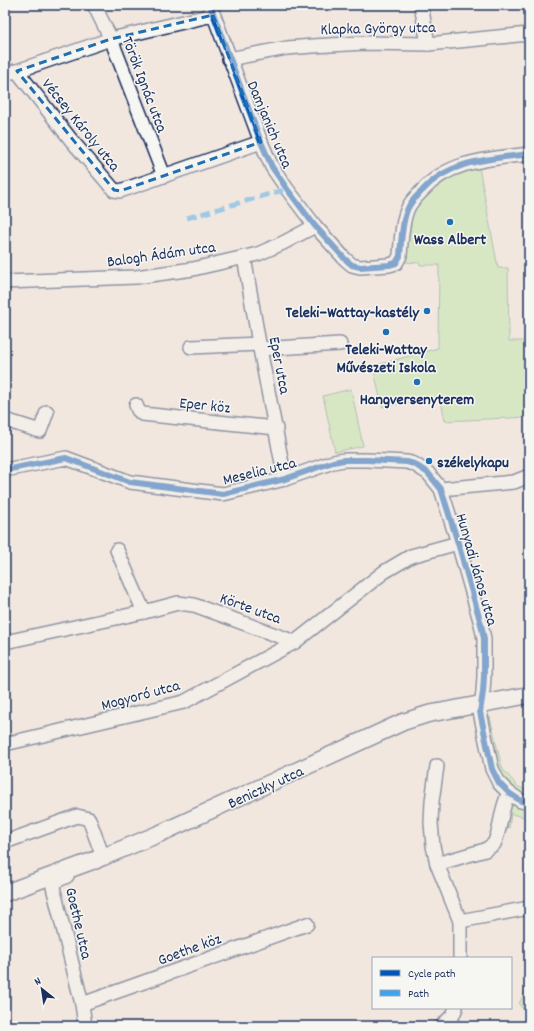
<svg xmlns="http://www.w3.org/2000/svg" width="534" height="1031" viewBox="0 0 534 1031" font-family="Dekko,sans-serif">
	<style>
		.green { fill: #b9e7a5; stroke: #6a8b82 }
		.lines { fill: none; stroke-linecap: round; stroke-linejoin: round }
		.minor-casing { stroke: #1b2f5e; stroke-width: 16 }
		.major-casing { stroke: #1b2f5e; stroke-width: 19 }
		.minor { stroke: #f6f6f2; stroke-width: 13 }
		.major { stroke: #f6f6f2; stroke-width: 16 }
		.quiet { stroke: #3da3ed; stroke-width: 5; stroke-dasharray: 10 5; stroke-linecap: butt }
		.cycleway-casing { stroke: #f6f6f2; stroke-width: 8 }
		.cycleway { stroke: #0057b8; stroke-width: 6 }
		.marked { fill: none; stroke: #1f6fb2; stroke-width: 3; stroke-dasharray: 8 5; stroke-linejoin: round }
		.poi-dot { fill: #1f6fb2; stroke: #f6f6f2; stroke-width: 1.5 }
		.labels { text-anchor: middle; stroke-width: 3; stroke-linejoin: round; paint-order: stroke }
		.street-label { font-size: 16px; fill: #1b2f5e; stroke: #f6f6f2 }
		.poi-label { font-size: 16px; font-weight: bold; fill: #1b2f5e; stroke: #f6f6f2 }
	</style>
	<rect width="100%" height="100%" fill="#f1e7df"/>
	<filter id="ink" filterUnits="userSpaceOnUse"><feTurbulence type="fractalNoise" baseFrequency=".025" numOctaves="2"/><feDisplacementMap in="SourceGraphic" scale="8" xChannelSelector="R" yChannelSelector="G"/><feConvolveMatrix kernelMatrix="1 2 1 2 8 2 1 2 1" color-interpolation-filters="sRGB"/></filter>
	<g filter="url(#ink)">
		<g class="green">
			<polygon points="479,167 498,268 508,268 509,341 529,341 529,417 445,421 440,396 382,407 373,366 438,348 439,265 420,265 420,263 405,262 413,211 416,203 442,178"/>
			<polygon points="351,389 363,446 335,452 323,396"/>
			<path d="M489,717h1l12,51 15,18 12,6v4c-36,-12 -34,-48 -40,-79z"/>
			<polygon points="514,805 529,811 529,818 511,814 509,828 506,828 505,824 510,807"/>
			<polygon points="529,983 529,1017 519,1004"/>
		</g>
		<g class="lines">
			<defs>
				<g id="minor">
					<polyline points="94,5 111,39 164,176"/>
					<path d="M210,5l51,137 11,25 15,22 28,37 30,33 7,6 8,2 29,-2 7,-2 4,-7c1,-14 2,-36 8,-48 3,-7 9,-12 14,-17 27,-31 68,-32 107,-37"/>
					<polyline points="421,5 428,44"/>
					<polyline points="229,59 287,48 313,46 364,43 428,44 529,34"/>
					<polyline points="17,71 72,141 114,190 120,191 261,142"/>
					<polyline points="5,73 17,71 111,39 213,15"/>
					<polyline points="244,257 260,349 285,479"/>
					<polyline points="5,282 136,277 193,269 258,254 283,243 315,226"/>
					<polyline points="191,347 259,344"/>
					<polyline points="260,349 340,344"/>
					<polyline points="136,405 138,410 142,414 276,428"/>
					<polyline points="5,420 40,431 47,412"/>
					<polyline points="5,470 66,458 130,482 223,494 285,479 333,462 344,460 367,460 407,462 414,464 428,473 441,489 458,543 481,624 484,639 484,676 483,692 480,712 492,769 499,783 509,793 521,801 529,803"/>
					<polyline points="441,489 514,482 529,476"/>
					<polyline points="117,550 144,612"/>
					<polyline points="5,642 144,612 178,603 194,605 295,642"/>
					<polyline points="5,744 184,702 295,642 384,572 411,556 458,543"/>
					<polyline points="437,766 432,801 431,823 433,846 437,864 460,921 460,958"/>
					<polyline points="5,842 77,816 89,819 103,857 96,862"/>
					<path d="M437,864l48,-14 9,-6c8,-17 6,-35 15,-51"/>
					<polyline points="67,876 54,882 53,887 82,1004 85,1026"/>
					<polyline points="460,921 529,908"/>
					<polyline points="82,1004 307,924"/>
					<polyline points="442,1026 453,1015 456,1008"/>
				</g>
				<polyline id="major" points="5,893 103,857 161,833 403,722 428,714 529,695"/>
			</defs>
			<use href="#minor" class="minor-casing"/>
			<use href="#major" class="major-casing"/>
			<use href="#minor" class="minor"/>
			<use href="#major" class="major"/>
			<polyline class="quiet" points="187,218 287,189"/>
			<defs>
				<g id="cycleway">
					<path d="M210,5l51,137 11,25 15,22 28,37 30,33 7,6 8,2 29,-2 7,-2 4,-7c1,-14 2,-36 8,-48 3,-7 9,-12 14,-17 27,-31 68,-32 107,-37"/>
					<polyline points="5,470 66,458 130,482 223,494 285,479 333,462 344,460 367,460 407,462 414,464 428,473 441,489 458,543 481,624 484,639 484,676 483,692 480,712 492,769 499,783 509,793 521,801 529,803"/>
				</g>
			</defs>
			<use href="#cycleway" class="cycleway-casing"/>
			<use href="#cycleway" class="cycleway"/>
		</g>
	</g>
	<path d="M0 0H534V1031H0ZM213,15l48,127 -141,49 -6,-1 -97,-119 94,-32z" fill="#f1e7df" fill-opacity=".55" fill-rule="evenodd"/>
	<path class="marked" d="M213,15l48,127 -141,49 -6,-1 -97,-119 94,-32z"/>
	<g class="poi-dot">
		<circle cx="450" cy="222" r="4"/>
		<circle cx="427" cy="311" r="4"/>
		<circle cx="386" cy="332" r="4"/>
		<circle cx="417" cy="382" r="4"/>
		<circle cx="429" cy="461" r="4"/>
	</g>
	<g class="labels">
		<g class="street-label">
			<text transform="translate(378 27) rotate(-1)" y="6">Klapka György utca</text>
			<text transform="translate(146 84) rotate(69)" y="6">Török Ignác utca</text>
			<text transform="translate(82 124) rotate(51)" y="6">Vécsey Károly utca</text>
			<text transform="translate(271 124) rotate(67)" y="6">Damjanich utca</text>
			<text transform="translate(161 253) rotate(-8)" y="6">Balogh Ádám utca</text>
			<text transform="translate(281 365) rotate(79)" y="6">Eper utca</text>
			<text transform="translate(205 404) rotate(6)" y="6">Eper köz</text>
			<text transform="translate(259 470) rotate(-14)" y="6">Meselia utca</text>
			<text transform="translate(478 569) rotate(74)" y="6">Hunyadi János utca</text>
			<text transform="translate(251 607) rotate(20)" y="6">Körte utca</text>
			<text transform="translate(140 694) rotate(-15)" y="6">Mogyoró utca</text>
			<text transform="translate(265 786) rotate(-25)" y="6">Beniczky utca</text>
			<text transform="translate(80 923) rotate(77)" y="6">Goethe utca</text>
			<text transform="translate(189 948) rotate(-20)" y="6">Goethe köz</text>
		</g>
		<g class="poi-label">
			<text x="450" y="244">Wass Albert</text>
			<text x="419" y="317" text-anchor="end">Teleki–Wattay-kastély</text>
			<text x="386" y="354">Teleki-Wattay<tspan x="386" dy="18">Művészeti Iskola</tspan></text>
			<text x="417" y="404">Hangversenyterem</text>
			<text x="437" y="467" text-anchor="start">székelykapu</text>
		</g>
	</g>
	<rect width="534" height="1031" fill="none" stroke="#f6f6f2" stroke-width="20"/>
	<rect x="10" y="10" width="514" height="1011" fill="none" stroke="#1b2f5e" stroke-width="1.5" filter="url(#ink)"/>
	<rect x="372" y="957" width="140" height="52" fill="#f6f6f2" stroke="#9ea6b7"/>
	<rect x="380" y="970" width="20" height="6" fill="#0057b8" stroke="#9ea6b7"/>
	<text x="408" y="977" font-size="12" fill="#1b2f5e">Cycle path</text>
	<rect x="380" y="990" width="20" height="6" fill="#3da3ed" stroke="#9ea6b7"/>
	<text x="408" y="997" font-size="12" fill="#1b2f5e">Path</text>
	<g transform="translate(42 989) rotate(330)" stroke="#f6f6f2" stroke-width="3" paint-order="stroke">
	<path d="M0-3L7 15L0 10L-7 15Z" fill="#1b2f5e"/>
	<text y="-6" font-size="11" font-weight="bold" text-anchor="middle" fill="#1b2f5e">N</text>
	</g>
</svg>
